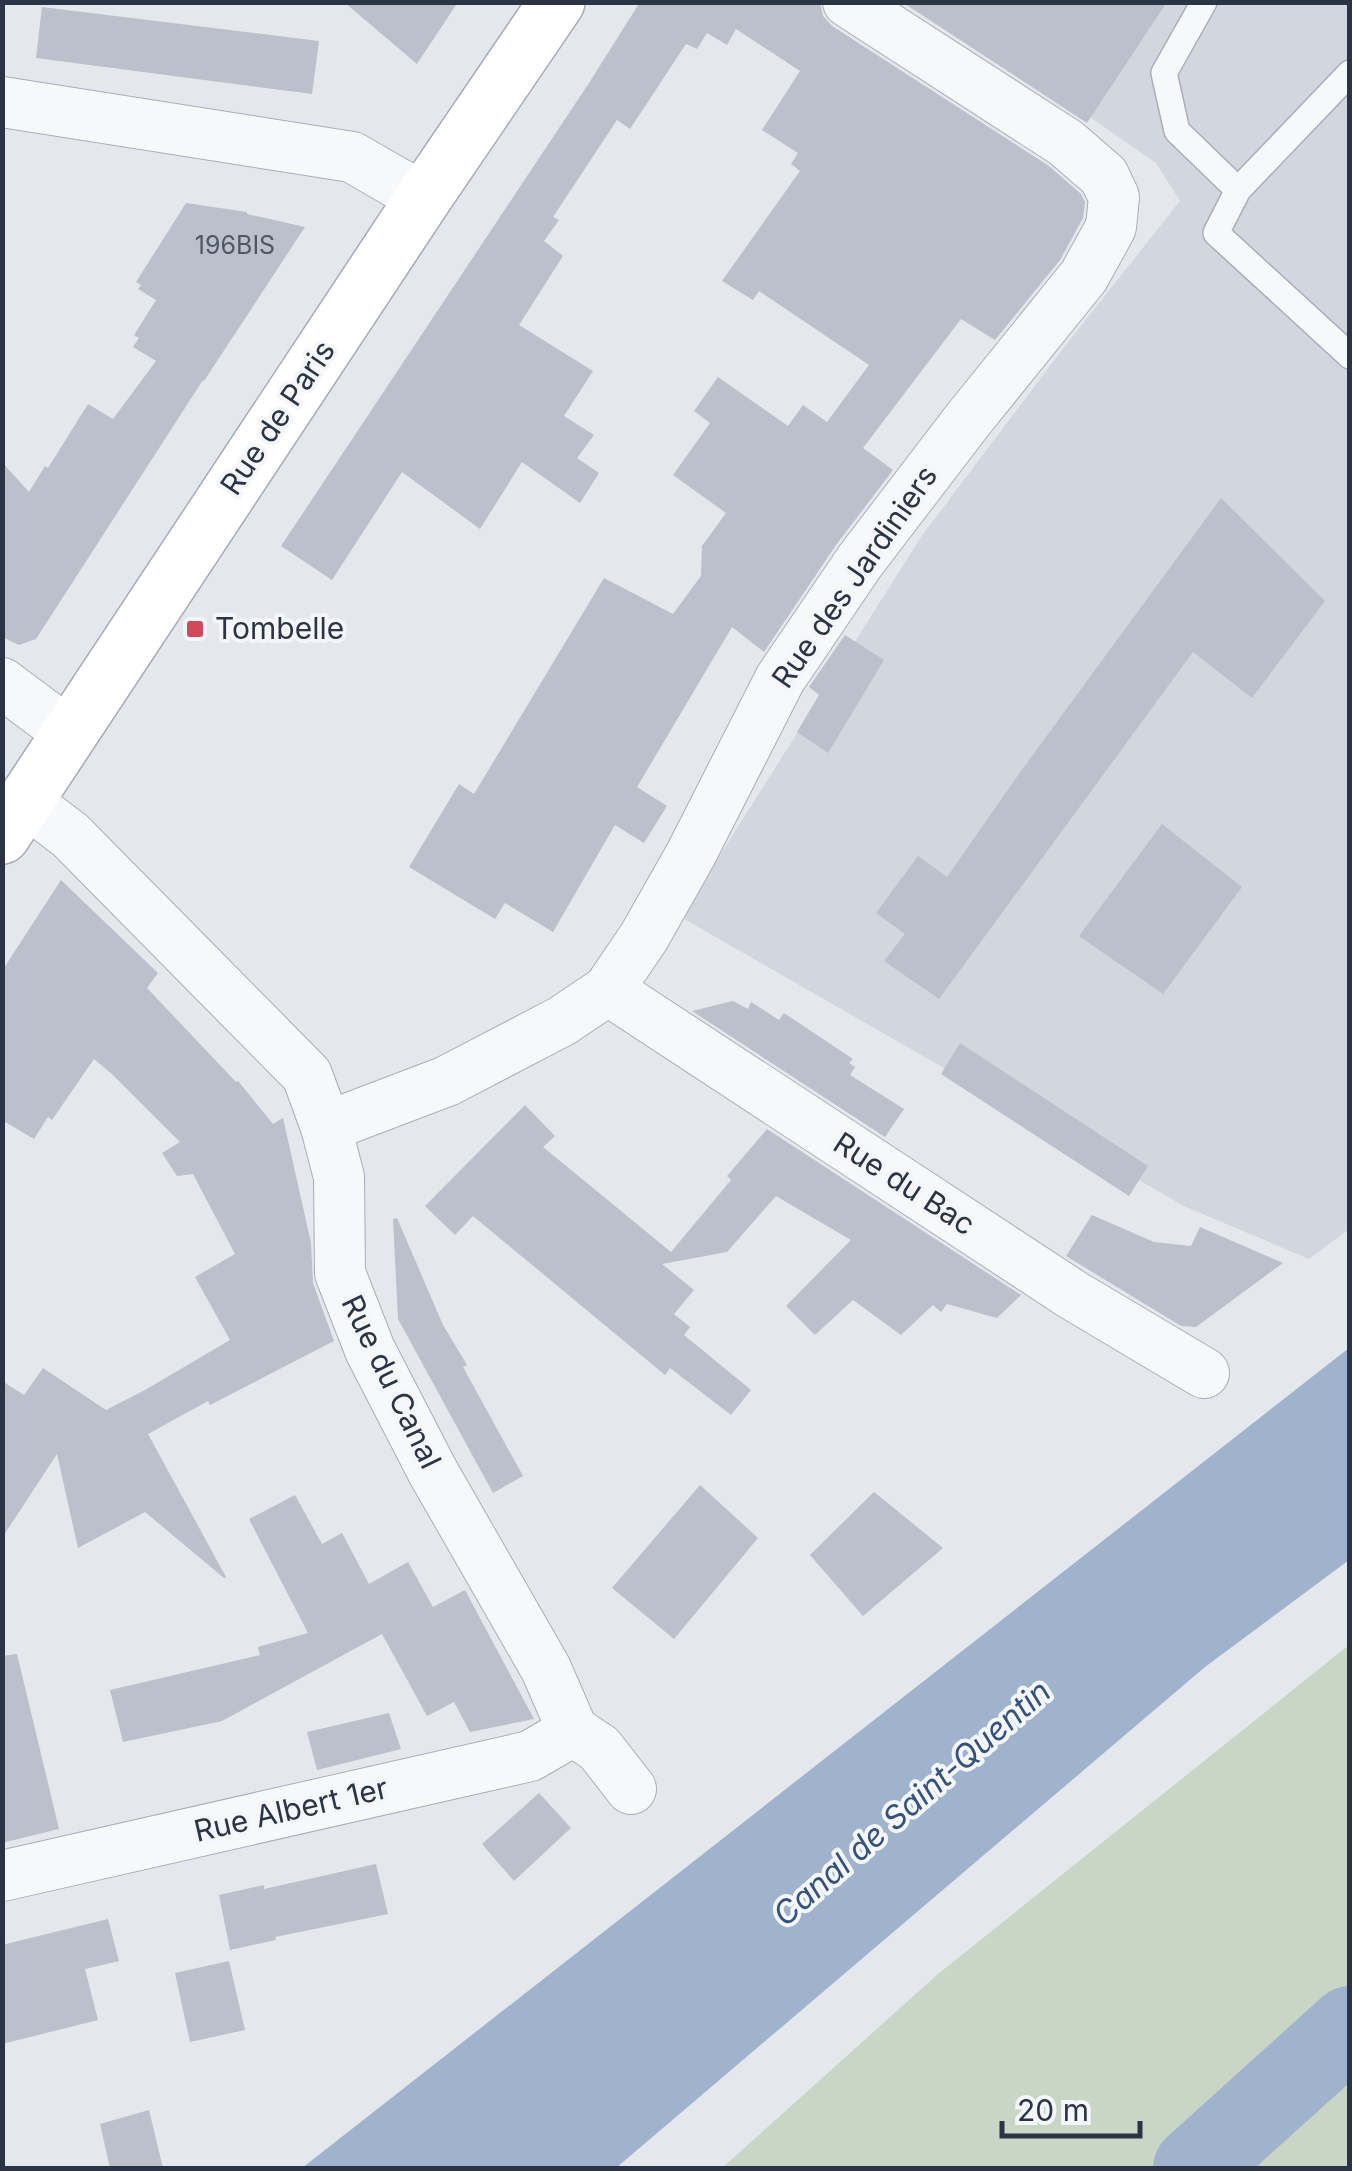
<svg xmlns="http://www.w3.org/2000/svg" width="1352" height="2171" viewBox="0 0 1352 2171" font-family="Inter,sans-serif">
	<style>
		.built { fill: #d2d6de }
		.green { fill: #c9d6c5 }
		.water { fill: #9fb4cc }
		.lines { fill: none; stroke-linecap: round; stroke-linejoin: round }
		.river { stroke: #9fb4cc; stroke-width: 82 }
		.building { fill: #bbc0ca }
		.service-casing { stroke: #a9aeb7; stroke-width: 28 }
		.minor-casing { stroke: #a9aeb7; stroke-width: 52 }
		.primary-casing { stroke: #a3abb8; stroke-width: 58 }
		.service { stroke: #f7f8fa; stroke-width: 25 }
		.minor { stroke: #f7f8fa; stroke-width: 50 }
		.primary { stroke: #fff; stroke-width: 55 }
		.poi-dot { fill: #d1495b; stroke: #f4f6f9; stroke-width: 4 }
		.labels { text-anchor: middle; stroke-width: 8; stroke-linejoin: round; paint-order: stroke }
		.number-label { font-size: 25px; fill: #4f5766 }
		.street-label { font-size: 30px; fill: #2b3445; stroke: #f4f6f9 }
		.poi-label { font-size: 30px; fill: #2b3445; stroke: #f4f6f9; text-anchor: start }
		.water-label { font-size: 32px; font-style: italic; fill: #34527a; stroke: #f4f6f9 }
	</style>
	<rect width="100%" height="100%" fill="#e4e7ec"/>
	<polygon class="built" points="925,3 1349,3 1349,1229 1309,1259 1184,1206 681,917 921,537 1065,346 1180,201 1156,163"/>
	<polygon class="green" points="1349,1645 1349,2168 722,2168 938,1974"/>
	<polygon class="water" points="1349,1348 1349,1560 1205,1667 616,2168 302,2168"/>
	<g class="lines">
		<polyline class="river" points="1194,2168 1350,2027"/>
	</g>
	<g class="building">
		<polygon points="344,2 458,2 417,64"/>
		<polygon points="640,2 820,2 823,16 832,26 1049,166 1081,194 1085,202 1083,218 1060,260 995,340 961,319 863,448 893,470 836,545 764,652 732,627 637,787 667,806 644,843 615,825 553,932 505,903 495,919 409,867 459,784 474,794 604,578 673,614 701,576 702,546 726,513 673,475 710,423 694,411 718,377 788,426 803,405 827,422 869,365 759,291 753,300 722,281 800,171 791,164 798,153 762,130 800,71 736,29 727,45 707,33 697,49 686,44 630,129 617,120 553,217 559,220 544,241 563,256 519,325 593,371 564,416 594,435 577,458 599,473 580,503 522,462 480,529 402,472 332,580 281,546 589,83"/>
		<polygon points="902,2 1167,2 1087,123"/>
		<polygon points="42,7 319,41 312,94 36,58"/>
		<polygon points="186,203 247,212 247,214 305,227 204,381 203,380 36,639 19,645 2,637 2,462 29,492 45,466 48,468 88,404 113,419 156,361 133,347 139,338 134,335 156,300 138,289 141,285 136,282"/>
		<polygon points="1221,498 1325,601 1252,698 1193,652 939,999 884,961 905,934 876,913 918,856 947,877 1021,771"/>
		<polygon points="845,635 884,660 828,753 797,732 819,695 809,687"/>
		<polygon points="1162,824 1242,887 1163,994 1079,936"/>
		<polygon points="61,880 158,973 147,988 236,1082 238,1081 273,1124 283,1118 311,1243 313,1283 334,1341 210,1405 208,1401 148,1434 226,1577 224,1578 145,1512 78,1548 57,1454 2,1538 2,1381 24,1395 43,1368 106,1410 145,1390 230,1340 195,1277 235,1254 193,1174 177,1176 162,1153 180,1142 112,1074 94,1059 52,1120 48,1117 34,1139 2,1120 2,971"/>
		<polygon points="733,1001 748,1009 751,1002 779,1020 784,1013 853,1059 849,1063 855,1067 850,1075 904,1109 885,1137 692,1011"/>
		<polygon points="960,1043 1148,1166 1129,1196 941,1074"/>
		<polygon points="525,1105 555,1136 543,1147 671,1252 731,1180 727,1176 767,1129 1021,1295 997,1318 947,1304 941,1312 933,1305 901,1335 853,1300 815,1335 786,1306 851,1240 776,1196 727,1252 662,1264 694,1290 674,1314 690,1327 684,1335 751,1390 731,1415 670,1368 665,1375 473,1216 455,1235 425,1206"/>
		<polygon points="1092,1215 1154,1242 1191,1246 1200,1227 1283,1263 1196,1327 1181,1326 1066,1256"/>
		<polygon points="397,1218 443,1325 467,1365 463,1367 523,1476 493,1493 398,1319 393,1219"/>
		<polygon points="700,1485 758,1538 674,1639 612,1588"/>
		<polygon points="874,1492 943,1548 863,1616 810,1555"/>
		<polygon points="295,1495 322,1544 342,1533 369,1584 408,1562 433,1607 465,1590 534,1719 470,1732 454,1702 427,1716 382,1634 222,1721 123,1742 110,1690 260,1655 258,1647 308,1633 249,1519"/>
		<polygon points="17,1654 59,1829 2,1843 2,1656"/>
		<polygon points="389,1713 401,1749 317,1770 307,1732"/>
		<polygon points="539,1793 571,1828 514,1881 482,1844"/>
		<polygon points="376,1864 388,1914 275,1937 276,1940 230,1950 219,1895 264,1885 264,1889"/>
		<polygon points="108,1919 119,1961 85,1969 98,2020 2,2044 2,1945"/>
		<polygon points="229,1961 245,2030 190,2042 175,1973"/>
		<polygon points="149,2110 163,2168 110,2168 100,2124"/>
	</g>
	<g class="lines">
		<defs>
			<g id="service">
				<polyline points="1204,2 1164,73 1177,131 1238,190"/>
				<polyline points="1350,73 1238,190 1216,233 1350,356"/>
			</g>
			<g id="minor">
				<polyline points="2,102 352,157 397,183 425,196"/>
				<polyline points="2,683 69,733"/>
				<polyline points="25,801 70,835 307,1075 326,1127 339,1177 340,1273 370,1350 433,1472 546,1669 573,1731 599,1748 631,1789"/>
				<polyline points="608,990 1073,1295 1204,1373"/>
				<polyline points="326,1127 447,1081 562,1021 608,990 644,937 691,854 780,679 860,561 967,421 1084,276 1111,227 1114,197 1104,176 1066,143 848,2"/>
				<polyline points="2,1876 530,1756 573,1731"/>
			</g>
			<polyline id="primary" points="2,836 425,196 557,2"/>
		</defs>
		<use href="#service" class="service-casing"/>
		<use href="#minor" class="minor-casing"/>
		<use href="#primary" class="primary-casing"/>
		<use href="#service" class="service"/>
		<use href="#minor" class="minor"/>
		<use href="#primary" class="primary"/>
	</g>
	<rect class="poi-dot" x="185" y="619" width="20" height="20" rx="5"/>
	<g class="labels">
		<g class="number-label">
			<text x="235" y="254">196BIS</text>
		</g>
		<g class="street-label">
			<text transform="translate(278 418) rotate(-56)" y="10">Rue de Paris</text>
			<text transform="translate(855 577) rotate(-55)" y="10">Rue des Jardiniers</text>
			<text transform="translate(904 1184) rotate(33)" y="10">Rue du Bac</text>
			<text transform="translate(391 1382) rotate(64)" y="10">Rue du Canal</text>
			<text transform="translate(291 1810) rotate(-13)" y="10">Rue Albert 1er</text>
		</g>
		<g class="poi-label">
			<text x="215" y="639">Tombelle</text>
		</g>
		<g class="water-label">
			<text transform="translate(912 1803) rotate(-41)" y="11">Canal de Saint-Quentin</text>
		</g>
	</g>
	<rect width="1352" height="2171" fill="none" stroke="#2b3445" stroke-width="10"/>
	<path d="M1002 2121v15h138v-15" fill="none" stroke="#2b3445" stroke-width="5"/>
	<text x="1017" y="2121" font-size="30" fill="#2b3445" stroke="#f4f6f9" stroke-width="8" paint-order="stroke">20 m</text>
</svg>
